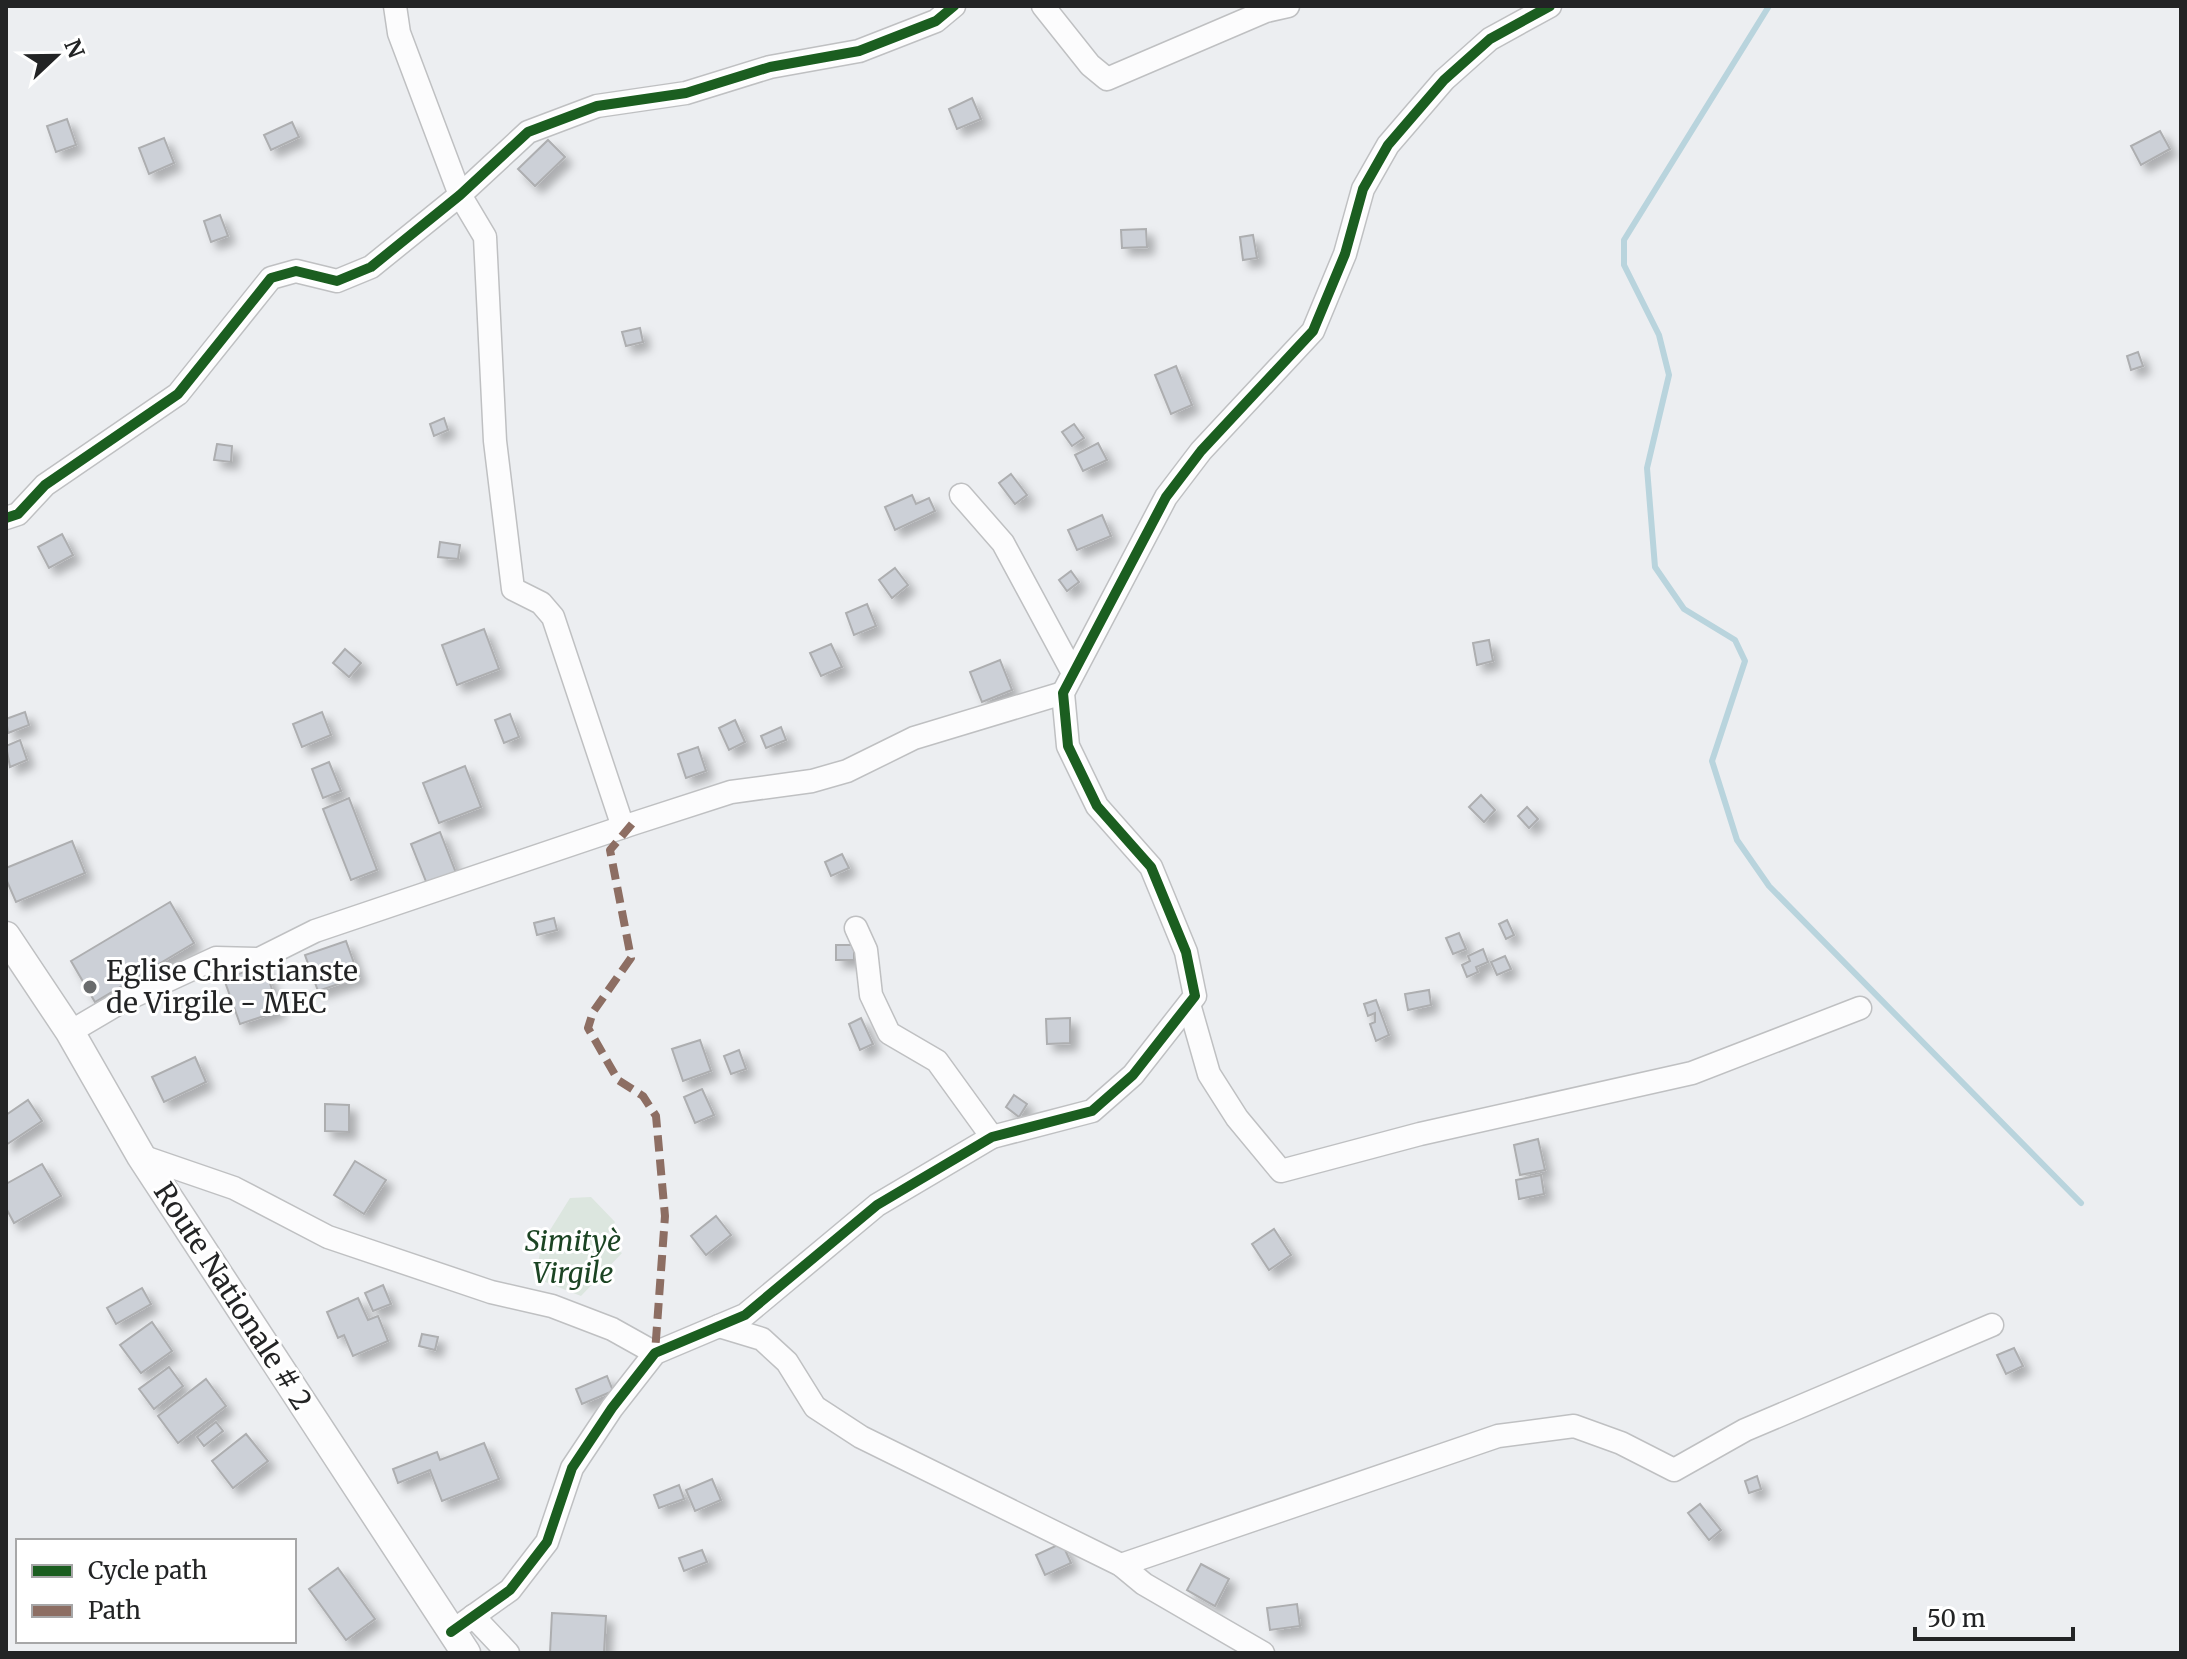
<svg xmlns="http://www.w3.org/2000/svg" width="2187" height="1659" viewBox="0 0 2187 1659" font-family="Merriweather,serif">
	<style>
		.green { fill: #dce6df }
		.lines { fill: none; stroke-linecap: round; stroke-linejoin: round }
		.stream { stroke: #b9d4dd; stroke-width: 6 }
		.building { fill: #ccd0d7; stroke: #adaeb0; stroke-width: 2; filter: url(#shadow) }
		.minor-casing { stroke: #bfc0c2; stroke-width: 25 }
		.major-casing { stroke: #bfc0c2; stroke-width: 31 }
		.minor { stroke: #fcfcfd; stroke-width: 22 }
		.major { stroke: #fcfcfd; stroke-width: 28 }
		.quiet { stroke: #8d6e63; stroke-width: 8; stroke-dasharray: 16 8; stroke-linecap: butt }
		.cycleway-casing { stroke: #fff; stroke-width: 15 }
		.cycleway { stroke: #1b5e20; stroke-width: 10 }
		.poi-dot { fill: #696b6c; stroke: #fff; stroke-width: 3 }
		.labels { text-anchor: middle; stroke-width: 6; stroke-linejoin: round; paint-order: stroke }
		.poi-label { font-size: 28px; fill: #232425; stroke: #fff; text-anchor: start }
		.park-label { font-size: 28px; font-style: italic; fill: #1b4423; stroke: #fff }
		.street-label { font-size: 28px; fill: #232425; stroke: #fff }
	</style>
	<defs>
		<filter id="shadow"><feDropShadow dx="7" dy="7" stdDeviation="4" flood-color="#0004"/></filter>
	</defs>
	<rect width="100%" height="100%" fill="#eceef1"/>
	<polygon class="green" points="591,1197 615,1222 603,1242 622,1253 581,1296 535,1278 542,1243 570,1198"/>
	<g class="lines">
		<polyline class="stream" points="1769,6 1624,240 1624,265 1659,335 1669,375 1647,468 1655,567 1684,609 1735,640 1745,661 1712,761 1737,840 1769,886 2081,1203"/>
	</g>
	<g class="building">
		<polygon points="972,98 981,119 957,129 949,109"/>
		<polygon points="67,119 76,145 56,152 47,126"/>
		<polygon points="292,122 299,137 271,150 264,135"/>
		<polygon points="2160,131 2170,149 2141,165 2131,146"/>
		<polygon points="164,138 174,163 149,174 139,148"/>
		<polygon points="548,140 565,157 535,186 518,169"/>
		<polygon points="220,215 228,236 211,242 204,221"/>
		<polygon points="1146,229 1147,247 1122,248 1121,230"/>
		<polygon points="1253,235 1257,258 1243,260 1240,237"/>
		<polygon points="640,328 643,342 626,346 622,332"/>
		<polygon points="2138,352 2143,366 2131,370 2127,356"/>
		<polygon points="1176,366 1192,405 1171,414 1155,375"/>
		<polygon points="444,418 448,430 434,436 430,424"/>
		<polygon points="1074,424 1084,438 1072,446 1062,432"/>
		<polygon points="1098,443 1107,460 1083,471 1075,455"/>
		<polygon points="217,444 232,446 231,462 214,460"/>
		<polygon points="1011,474 1027,495 1015,504 999,483"/>
		<polygon points="912,495 916,504 929,498 935,511 895,530 885,507"/>
		<polygon points="1102,515 1111,536 1077,550 1068,530"/>
		<polygon points="62,534 73,555 49,568 38,547"/>
		<polygon points="440,542 460,545 458,559 438,557"/>
		<polygon points="895,568 908,585 892,598 879,580"/>
		<polygon points="1071,571 1079,582 1067,591 1059,580"/>
		<polygon points="867,604 876,626 854,635 846,613"/>
		<polygon points="484,629 499,669 457,685 442,645"/>
		<polygon points="1489,640 1493,661 1477,665 1473,643"/>
		<polygon points="831,644 842,667 821,676 810,653"/>
		<polygon points="345,649 361,663 349,677 333,663"/>
		<polygon points="1000,660 1012,690 982,702 970,672"/>
		<polygon points="25,712 29,725 8,733 6,719"/>
		<polygon points="322,712 331,735 302,747 293,724"/>
		<polygon points="510,714 519,737 504,743 495,720"/>
		<polygon points="735,720 745,742 729,750 719,728"/>
		<polygon points="781,727 786,740 766,748 761,736"/>
		<polygon points="20,740 27,760 10,767 6,746"/>
		<polygon points="698,747 706,771 686,778 678,754"/>
		<polygon points="329,762 341,791 323,798 312,769"/>
		<polygon points="465,766 481,807 439,823 423,783"/>
		<polygon points="1481,795 1495,810 1484,822 1469,807"/>
		<polygon points="349,798 377,870 351,880 323,809"/>
		<polygon points="1527,807 1538,819 1529,828 1518,816"/>
		<polygon points="440,832 456,873 427,884 411,844"/>
		<polygon points="72,841 85,873 16,902 6,879 6,868"/>
		<polygon points="842,854 849,868 831,876 825,862"/>
		<polygon points="170,902 194,943 95,1002 71,961"/>
		<polygon points="554,918 557,930 537,935 534,923"/>
		<polygon points="1507,920 1514,935 1506,939 1499,924"/>
		<polygon points="1459,933 1466,949 1453,954 1446,938"/>
		<polygon points="346,941 359,977 318,991 305,955"/>
		<rect x="836" y="945" width="18" height="15"/>
		<polygon points="1483,949 1488,962 1476,967 1478,972 1467,977 1462,965 1470,961 1468,956"/>
		<polygon points="1505,956 1511,969 1497,975 1491,962"/>
		<polygon points="264,965 279,1011 240,1024 224,979"/>
		<polygon points="1429,990 1431,1005 1408,1010 1405,994"/>
		<polygon points="1376,1000 1389,1035 1376,1041 1370,1024 1375,1022 1375,1013 1368,1016 1364,1004"/>
		<polygon points="861,1018 873,1044 860,1050 849,1024"/>
		<polygon points="1070,1018 1070,1043 1047,1044 1046,1019"/>
		<polygon points="700,1040 711,1071 683,1081 672,1049"/>
		<polygon points="739,1050 746,1069 731,1074 724,1056"/>
		<polygon points="195,1057 206,1082 164,1102 152,1077"/>
		<polygon points="702,1089 714,1115 695,1123 684,1097"/>
		<polygon points="1014,1095 1027,1104 1019,1117 1006,1107"/>
		<polygon points="28,1100 42,1121 6,1145 6,1115"/>
		<polygon points="325,1104 349,1105 349,1132 325,1131"/>
		<polygon points="1538,1139 1545,1170 1520,1175 1514,1145"/>
		<polygon points="355,1161 386,1180 364,1214 334,1195"/>
		<polygon points="42,1164 61,1196 14,1223 6,1208 6,1184"/>
		<polygon points="1541,1175 1544,1194 1519,1199 1516,1180"/>
		<polygon points="716,1216 731,1235 706,1255 691,1236"/>
		<polygon points="1274,1229 1291,1255 1269,1270 1252,1244"/>
		<polygon points="383,1285 391,1304 373,1311 365,1293"/>
		<polygon points="142,1288 151,1304 116,1324 107,1308"/>
		<polygon points="358,1298 368,1320 378,1316 388,1341 353,1356 344,1335 338,1338 327,1312"/>
		<polygon points="152,1322 172,1351 141,1373 120,1345"/>
		<polygon points="422,1334 438,1337 435,1350 419,1346"/>
		<polygon points="2014,1348 2023,1366 2006,1374 1997,1355"/>
		<polygon points="169,1367 183,1386 154,1409 139,1389"/>
		<polygon points="607,1376 613,1391 582,1404 576,1389"/>
		<polygon points="206,1379 226,1406 178,1443 158,1416"/>
		<polygon points="216,1422 223,1431 204,1446 197,1437"/>
		<polygon points="246,1434 268,1461 233,1488 212,1461"/>
		<polygon points="484,1443 499,1479 442,1501 430,1470 398,1483 393,1469 437,1452 440,1460"/>
		<polygon points="1757,1476 1761,1489 1749,1493 1745,1481"/>
		<polygon points="712,1479 721,1500 695,1511 686,1490"/>
		<polygon points="679,1485 684,1499 659,1508 654,1495"/>
		<polygon points="1700,1504 1721,1530 1709,1540 1688,1513"/>
		<polygon points="1062,1543 1071,1563 1045,1575 1036,1555"/>
		<polygon points="702,1550 707,1562 684,1571 679,1558"/>
		<polygon points="1201,1564 1229,1579 1215,1606 1187,1590"/>
		<polygon points="338,1568 375,1619 346,1640 309,1589"/>
		<polygon points="1297,1604 1300,1626 1270,1630 1267,1608"/>
		<polygon points="552,1613 606,1616 604,1653 550,1653"/>
	</g>
	<g class="lines">
		<defs>
			<g id="minor">
				<polyline points="395,6 399,33 460,195 485,237 495,441 513,589 541,603 553,617 623,827"/>
				<polyline points="1043,6 1090,65 1107,79 1266,11 1288,6"/>
				<polyline points="961,495 1003,543 1072,671"/>
				<polyline points="6,518 18,514 45,485 178,394 271,278 296,271 337,281 371,267 460,195 528,132 597,106 686,93 770,67 859,51 936,21 954,6"/>
				<polyline points="856,928 866,950 871,995 889,1033 937,1061 992,1137"/>
				<polyline points="1189,1004 1209,1074 1237,1118 1281,1171 1420,1134 1692,1073 1860,1008"/>
				<polyline points="70,1032 121,1002 216,958 259,959 315,931 632,824 731,792 812,781 847,771 914,738 1063,693"/>
				<polyline points="141,1156 234,1188 328,1237 491,1292 552,1306 612,1329 655,1353"/>
				<polyline points="719,1326 762,1339 787,1362 815,1407 861,1437 1121,1565 1144,1584 1263,1653"/>
				<polyline points="1121,1565 1498,1436 1574,1426 1621,1443 1674,1470 1745,1430 1992,1325"/>
				<polyline points="473,1616 508,1653"/>
				<polyline points="451,1632 510,1590 547,1542 572,1468 612,1408 655,1353 745,1315 877,1205 992,1137 1092,1111 1133,1075 1195,996 1186,952 1151,867 1097,806 1068,746 1063,693 1166,497 1201,451 1313,331 1345,254 1363,189 1388,145 1444,80 1490,39 1550,6"/>
			</g>
			<polyline id="major" points="6,936 70,1032 141,1156 466,1653"/>
		</defs>
		<use href="#minor" class="minor-casing"/>
		<use href="#major" class="major-casing"/>
		<use href="#minor" class="minor"/>
		<use href="#major" class="major"/>
		<polyline class="quiet" points="632,824 610,850 631,958 593,1012 588,1028 618,1080 643,1096 656,1116 665,1216 655,1353"/>
		<defs>
			<g id="cycleway">
				<polyline points="6,518 18,514 45,485 178,394 271,278 296,271 337,281 371,267 460,195 528,132 597,106 686,93 770,67 859,51 936,21 954,6"/>
				<polyline points="451,1632 510,1590 547,1542 572,1468 612,1408 655,1353 745,1315 877,1205 992,1137 1092,1111 1133,1075 1195,996 1186,952 1151,867 1097,806 1068,746 1063,693 1166,497 1201,451 1313,331 1345,254 1363,189 1388,145 1444,80 1490,39 1550,6"/>
			</g>
		</defs>
		<use href="#cycleway" class="cycleway-casing"/>
		<use href="#cycleway" class="cycleway"/>
	</g>
	<circle class="poi-dot" cx="90" cy="987" r="8"/>
	<g class="labels">
		<g class="poi-label">
			<text x="106" y="981">Eglise Christianste<tspan x="106" dy="32">de Virgile - MEC</tspan></text>
		</g>
		<g class="park-label">
			<text x="573" y="1251">Simityè<tspan x="573" dy="32">Virgile</tspan></text>
		</g>
		<g class="street-label">
			<text transform="translate(233 1296) rotate(57)" y="10">Route Nationale # 2</text>
		</g>
	</g>
	<rect width="2187" height="1659" fill="none" stroke="#232425" stroke-width="16"/>
	<rect x="16" y="1539" width="280" height="104" fill="#ffffff" stroke="#a7a7a8" stroke-width="2"/>
	<rect x="32" y="1565" width="40" height="12" fill="#1b5e20" stroke="#a7a7a8" stroke-width="2"/>
	<text x="88" y="1579" font-size="24" fill="#232425">Cycle path</text>
	<rect x="32" y="1605" width="40" height="12" fill="#8d6e63" stroke="#a7a7a8" stroke-width="2"/>
	<text x="88" y="1619" font-size="24" fill="#232425">Path</text>
	<g transform="translate(56 56) rotate(68)" stroke="#ffffff" stroke-width="6" paint-order="stroke">
	<path d="M0-6L14 30L0 20L-14 30Z" fill="#232425"/>
	<text y="-12" font-size="22" font-weight="bold" text-anchor="middle" fill="#232425">N</text>
	</g>
	<path d="M1915 1627v12h158v-12" fill="none" stroke="#232425" stroke-width="4"/>
	<text x="1927" y="1627" font-size="24" fill="#232425" stroke="#ffffff" stroke-width="6" paint-order="stroke">50 m</text>
</svg>
